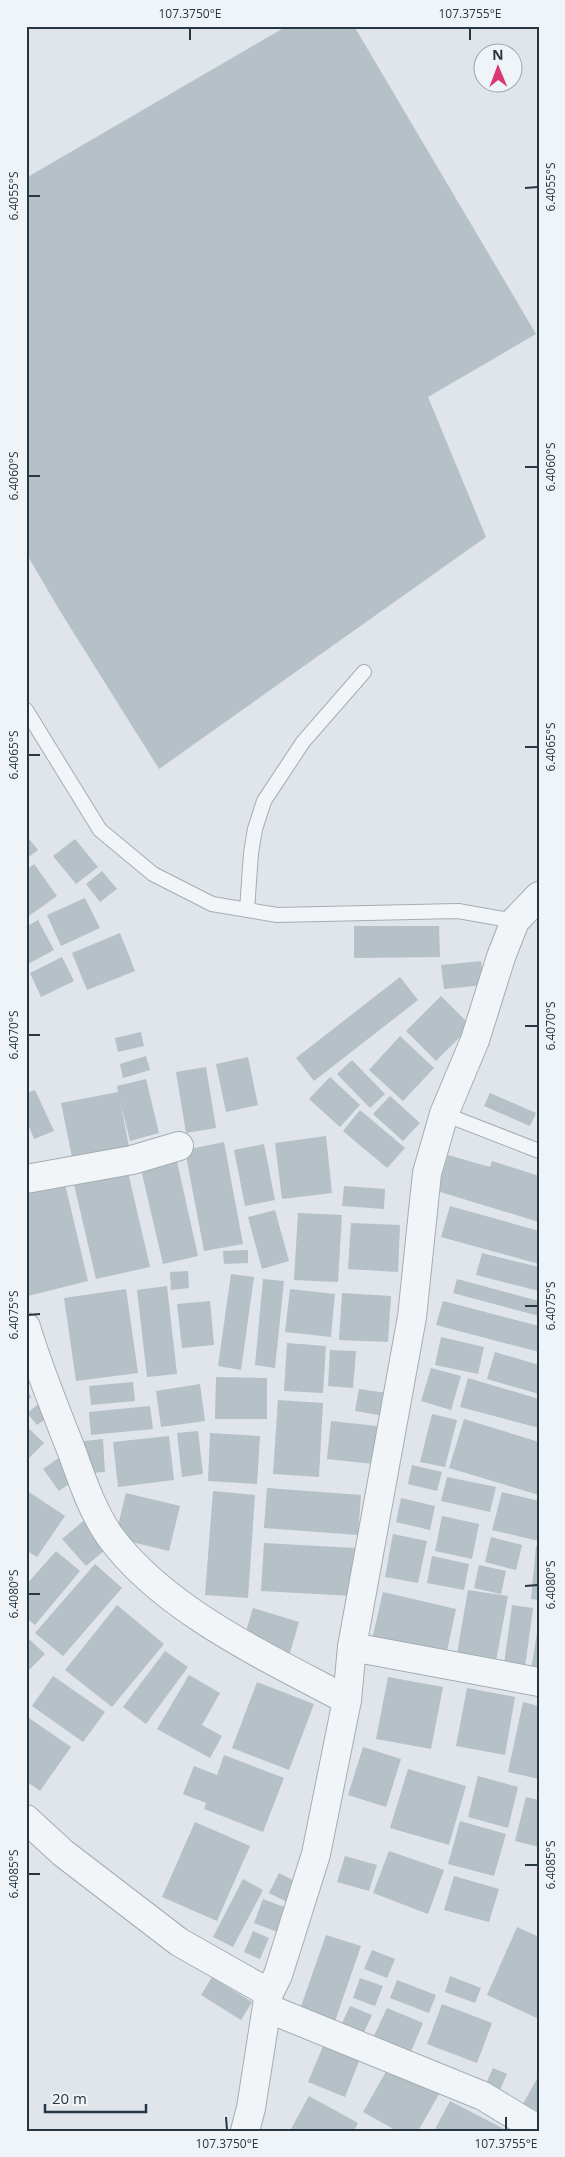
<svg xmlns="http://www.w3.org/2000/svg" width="565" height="2157" viewBox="0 0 565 2157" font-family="'Open Sans',sans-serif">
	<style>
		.building { fill: #b5c0c7 }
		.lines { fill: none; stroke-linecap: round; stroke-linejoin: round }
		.lane-casing { stroke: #a4adb4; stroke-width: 16 }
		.street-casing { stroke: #a4adb4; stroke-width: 30 }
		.lane { stroke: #f2f5f7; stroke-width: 14 }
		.street { stroke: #f2f5f7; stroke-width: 28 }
		.ticks { fill: none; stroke: #263642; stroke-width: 2 }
		.neatline { fill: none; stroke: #263642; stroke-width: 2 }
		.ticks-label { font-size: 12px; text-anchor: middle; fill: #263642 }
	</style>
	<rect width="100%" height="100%" fill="#dfe5ea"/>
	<g class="building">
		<polygon points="287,26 354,26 536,334 428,397 486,537 159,769 60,611 26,553 26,178"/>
		<polygon points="26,835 38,850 26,859"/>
		<polygon points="75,839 98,867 76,884 53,856"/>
		<polygon points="34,864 57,896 26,918 26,870"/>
		<polygon points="102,871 117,889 100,902 86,884"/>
		<polygon points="85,898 100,928 61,946 47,915"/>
		<polygon points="38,920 54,950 26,965 26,927"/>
		<polygon points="354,926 439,926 440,957 354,958"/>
		<polygon points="120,933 135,971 87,990 72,953"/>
		<polygon points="62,957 74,981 41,997 30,973"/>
		<polygon points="481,961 484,985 444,989 441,965"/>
		<polygon points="400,977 418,1000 314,1081 296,1058"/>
		<polygon points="441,996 471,1026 436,1061 406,1031"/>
		<polygon points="141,1032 144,1046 118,1052 115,1038"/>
		<polygon points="400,1036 434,1068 403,1101 369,1070"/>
		<polygon points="146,1056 150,1070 123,1078 120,1064"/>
		<polygon points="248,1057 258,1105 226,1112 216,1064"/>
		<polygon points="352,1060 385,1094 370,1108 337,1074"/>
		<polygon points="206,1067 216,1128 186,1133 176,1072"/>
		<polygon points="330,1077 360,1105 340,1127 309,1099"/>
		<polygon points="146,1079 159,1133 130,1141 120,1101 131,1156 74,1167 61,1103 118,1092 117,1086"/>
		<polygon points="35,1090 54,1131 34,1139 28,1124 26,1125 26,1093"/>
		<polygon points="490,1093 536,1113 530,1126 484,1106"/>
		<polygon points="390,1096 420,1123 403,1141 373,1114"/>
		<polygon points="360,1110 405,1148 387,1168 343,1131"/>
		<polygon points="326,1136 332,1193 282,1199 275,1143"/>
		<polygon points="224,1142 243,1244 204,1251 185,1150"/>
		<polygon points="264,1144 275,1200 245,1206 234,1150"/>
		<polygon points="448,1155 490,1167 492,1161 539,1176 539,1222 437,1191"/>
		<polygon points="176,1157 198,1256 163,1264 140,1165"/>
		<polygon points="127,1168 150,1267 96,1279 73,1180"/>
		<polygon points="65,1184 88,1281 28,1296 26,1287 26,1193"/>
		<polygon points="344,1186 385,1189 384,1209 342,1206"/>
		<polygon points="450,1206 539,1231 539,1264 441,1237"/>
		<polygon points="275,1210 289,1261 262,1269 248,1217"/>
		<polygon points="298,1213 342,1215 338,1282 294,1280"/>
		<polygon points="351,1223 400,1225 398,1272 348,1269"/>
		<polygon points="248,1250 248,1263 224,1264 223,1251"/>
		<polygon points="482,1253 539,1267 539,1291 476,1275"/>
		<polygon points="188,1271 189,1288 171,1290 170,1272"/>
		<polygon points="231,1274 254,1277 241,1370 218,1366"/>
		<polygon points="263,1279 284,1281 275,1368 255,1365"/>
		<polygon points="457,1279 539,1301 539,1316 453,1293"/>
		<polygon points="167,1286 177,1374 147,1377 137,1290"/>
		<polygon points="126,1289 138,1373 76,1381 64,1298"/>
		<polygon points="290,1289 335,1294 331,1337 285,1332"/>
		<polygon points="342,1293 391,1296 388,1342 339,1340"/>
		<polygon points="210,1301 214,1345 182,1348 177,1304"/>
		<polygon points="443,1301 539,1326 539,1352 436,1325"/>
		<polygon points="441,1337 484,1347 478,1374 435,1365"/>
		<polygon points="287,1343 326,1346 323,1393 284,1391"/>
		<polygon points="330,1350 356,1351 353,1388 328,1386"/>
		<polygon points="495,1352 539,1365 539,1394 487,1379"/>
		<polygon points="431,1368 461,1376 451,1410 421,1401"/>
		<polygon points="216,1377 267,1378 267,1419 215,1419"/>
		<polygon points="468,1378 539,1399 539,1428 460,1407"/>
		<polygon points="133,1382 135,1401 91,1405 89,1386"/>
		<polygon points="26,1384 31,1398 26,1400"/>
		<polygon points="200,1384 205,1421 161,1427 156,1391"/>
		<polygon points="359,1389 387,1393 384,1416 355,1411"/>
		<polygon points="278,1400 323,1403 319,1477 273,1474"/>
		<polygon points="40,1403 50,1416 37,1425 27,1413"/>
		<polygon points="150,1406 153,1429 91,1435 89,1412"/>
		<polygon points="432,1414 457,1420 445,1467 420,1462"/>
		<polygon points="464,1419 539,1442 539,1495 449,1468"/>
		<polygon points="331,1421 377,1426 373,1464 327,1459"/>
		<polygon points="26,1426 44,1443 26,1461"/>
		<polygon points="198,1431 203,1474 182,1477 177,1433"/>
		<polygon points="210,1433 260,1436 257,1484 208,1481"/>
		<polygon points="169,1436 174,1480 118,1487 113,1442"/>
		<polygon points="103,1439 105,1472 86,1473 84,1441"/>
		<polygon points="60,1457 75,1480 59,1491 43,1469"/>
		<polygon points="412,1465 442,1472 437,1491 408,1484"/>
		<polygon points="447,1477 496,1487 490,1512 441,1501"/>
		<polygon points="267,1488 361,1495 358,1535 264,1528"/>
		<polygon points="213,1491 255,1495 248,1598 205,1595"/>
		<polygon points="29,1492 65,1516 37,1557 26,1550 26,1497"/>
		<polygon points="502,1492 539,1501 539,1541 492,1530"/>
		<polygon points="126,1493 180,1506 169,1551 115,1538"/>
		<polygon points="401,1498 435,1506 430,1530 396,1522"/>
		<polygon points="442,1516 479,1524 472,1559 435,1551"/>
		<polygon points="88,1517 112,1544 86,1566 62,1539"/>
		<polygon points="393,1534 427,1541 418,1583 385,1577"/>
		<polygon points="491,1537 522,1545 516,1570 485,1562"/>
		<polygon points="264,1543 355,1548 353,1596 261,1591"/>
		<polygon points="536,1546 539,1546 539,1600 531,1599"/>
		<polygon points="56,1551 80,1571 35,1625 26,1618 26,1585"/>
		<polygon points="432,1556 469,1564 464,1590 427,1583"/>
		<polygon points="95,1564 122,1588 63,1656 35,1633"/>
		<polygon points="479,1565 506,1571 501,1594 474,1588"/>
		<polygon points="468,1590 508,1596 494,1672 455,1665"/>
		<polygon points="383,1592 456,1609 445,1660 371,1644"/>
		<polygon points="117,1605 164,1644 112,1707 65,1670"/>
		<polygon points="512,1605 533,1608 524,1675 503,1672"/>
		<polygon points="253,1608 299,1622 289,1656 243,1641"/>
		<polygon points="538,1626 539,1626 539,1677 530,1676"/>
		<polygon points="26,1636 45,1654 26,1673"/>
		<polygon points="165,1651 188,1667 146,1724 123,1707"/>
		<polygon points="189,1675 220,1693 202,1725 222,1736 210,1758 157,1729"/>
		<polygon points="53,1676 105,1712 83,1742 32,1706"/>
		<polygon points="388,1677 443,1687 431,1749 376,1739"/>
		<polygon points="257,1682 314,1704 289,1770 232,1748"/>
		<polygon points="467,1688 515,1697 505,1755 456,1746"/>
		<polygon points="523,1702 539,1706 539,1779 508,1772"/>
		<polygon points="26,1716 71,1747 40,1791 26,1781"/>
		<polygon points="363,1747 401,1759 386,1807 348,1795"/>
		<polygon points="224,1755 284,1778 263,1832 204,1809 206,1803 183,1794 194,1766 217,1775"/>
		<polygon points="408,1769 466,1786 449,1845 390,1828"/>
		<polygon points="478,1776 518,1787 508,1828 468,1817"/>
		<polygon points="526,1797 539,1800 539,1847 515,1841"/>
		<polygon points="460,1821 506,1834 494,1876 448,1864"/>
		<polygon points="195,1822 250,1846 217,1921 162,1897"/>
		<polygon points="389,1851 444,1870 428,1914 373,1893"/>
		<polygon points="345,1856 377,1865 369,1891 337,1882"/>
		<polygon points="279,1873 297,1882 287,1902 269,1893"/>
		<polygon points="454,1876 499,1889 489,1922 444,1910"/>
		<polygon points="243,1879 263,1890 233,1947 213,1937"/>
		<polygon points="263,1899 297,1912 288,1936 254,1923"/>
		<polygon points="517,1927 539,1937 539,2019 487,1995"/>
		<polygon points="253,1931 269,1938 260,1959 244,1952"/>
		<polygon points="326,1935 361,1946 334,2024 299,2012"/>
		<polygon points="372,1950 395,1959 387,1978 364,1969"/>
		<polygon points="450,1976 481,1988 475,2003 445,1992"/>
		<polygon points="212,1977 252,2002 241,2020 201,1995"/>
		<polygon points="360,1978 383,1986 375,2006 353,1998"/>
		<polygon points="397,1980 436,1995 429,2013 390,1998"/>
		<polygon points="442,2004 492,2023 477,2063 427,2044"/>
		<polygon points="350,2006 372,2015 360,2041 338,2032"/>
		<polygon points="387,2008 423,2023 410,2054 373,2038"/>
		<polygon points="326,2039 362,2054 345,2097 308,2082"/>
		<polygon points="392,2061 442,2089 418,2131 397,2131 363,2112"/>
		<polygon points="493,2068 507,2074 499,2092 485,2086"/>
		<polygon points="539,2075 539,2112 523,2104"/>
		<polygon points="309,2096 358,2123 354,2131 291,2129"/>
		<polygon points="450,2101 504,2129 503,2131 434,2131"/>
	</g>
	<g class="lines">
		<defs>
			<g id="lane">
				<polyline points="26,710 100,830 153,874 212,904 277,915 458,911 515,921"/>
				<polyline points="247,910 251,853 255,829 264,801 303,742 364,672"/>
				<polyline points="444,1114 539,1151"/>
			</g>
			<g id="street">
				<polyline points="26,1179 132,1160 179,1146"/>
				<path d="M26,1327c13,43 30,84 46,125 10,28 20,58 37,83 54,75 158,122 238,165"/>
				<polyline points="352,1647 539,1682"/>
				<polyline points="26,1819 63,1853 179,1942 269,1993"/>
				<polyline points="267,2008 483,2096 539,2130"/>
				<polyline points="245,2131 251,2108 269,1993 278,1975 316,1854 347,1700 352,1647 412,1317 427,1173 444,1114 475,1040 501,957 515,921 539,896"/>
			</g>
		</defs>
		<use href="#lane" class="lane-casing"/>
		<use href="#street" class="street-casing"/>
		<use href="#lane" class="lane"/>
		<use href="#street" class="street"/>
	</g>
	<path class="ticks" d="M190,28v12M470,28v12M525,188l13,-1M28,196h12M525,467h13M28,476h12M525,747h13M28,755h12M525,1026h13M28,1035h12M525,1306h13M28,1315l12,-1M525,1586l13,-1M28,1594h12M525,1865h13M28,1874h12M226,2117l1,13M506,2117v13"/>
	<rect width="565" height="2157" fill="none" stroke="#eef4f7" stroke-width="55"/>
	<g transform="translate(498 68) rotate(359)"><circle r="24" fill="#eef4f7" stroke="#9ea8af"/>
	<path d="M0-4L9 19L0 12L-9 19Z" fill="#dc3773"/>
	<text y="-8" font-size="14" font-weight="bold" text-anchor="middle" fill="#263642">N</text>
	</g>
	<path d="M45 2104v8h101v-8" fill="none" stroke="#263642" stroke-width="2.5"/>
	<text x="52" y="2104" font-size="15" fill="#263642" stroke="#eef4f7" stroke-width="4" paint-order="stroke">20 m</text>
	<rect x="28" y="28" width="510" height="2102" class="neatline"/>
	<g class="ticks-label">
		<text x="190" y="18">107.3750°E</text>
		<text x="470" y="18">107.3755°E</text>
		<text transform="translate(551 187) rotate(-90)" y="4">6.4055°S</text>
		<text transform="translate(14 196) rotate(-90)" y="4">6.4055°S</text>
		<text transform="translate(551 467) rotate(-90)" y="4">6.4060°S</text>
		<text transform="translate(14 476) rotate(-90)" y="4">6.4060°S</text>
		<text transform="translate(551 747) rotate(-90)" y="4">6.4065°S</text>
		<text transform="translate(14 755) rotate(-90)" y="4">6.4065°S</text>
		<text transform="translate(551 1026) rotate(-90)" y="4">6.4070°S</text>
		<text transform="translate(14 1035) rotate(-90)" y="4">6.4070°S</text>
		<text transform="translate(551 1306) rotate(-90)" y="4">6.4075°S</text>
		<text transform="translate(14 1315) rotate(-90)" y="4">6.4075°S</text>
		<text transform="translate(551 1585) rotate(-90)" y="4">6.4080°S</text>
		<text transform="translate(14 1594) rotate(-90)" y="4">6.4080°S</text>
		<text transform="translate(551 1865) rotate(-90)" y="4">6.4085°S</text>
		<text transform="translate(14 1874) rotate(-90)" y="4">6.4085°S</text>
		<text x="227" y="2148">107.3750°E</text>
		<text x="506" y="2148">107.3755°E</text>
	</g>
</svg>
